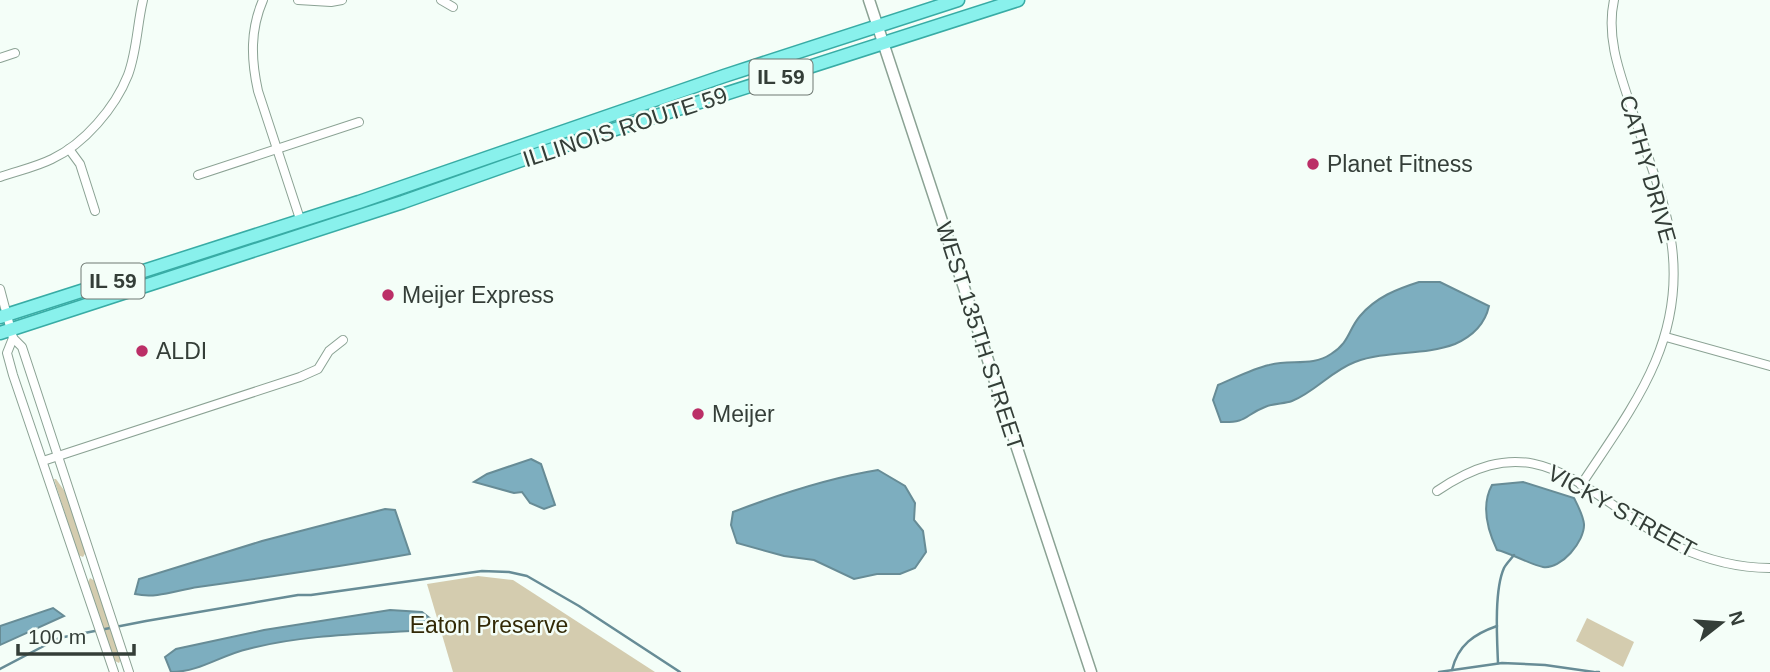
<svg xmlns="http://www.w3.org/2000/svg" width="1770" height="672" viewBox="0 0 1770 672" font-family="Helvetica,sans-serif">
	<style>
		.green { fill: #d4ccaf }
		.water { fill: #7daebf; stroke: #678c96; stroke-width: 2 }
		.lines { fill: none; stroke-linecap: round; stroke-linejoin: round }
		.stream { stroke: #678c96; stroke-width: 2.5 }
		.minor-casing { stroke: #8ba294; stroke-width: 10 }
		.tertiary-casing { stroke: #8ba294; stroke-width: 13 }
		.primary-casing { stroke: #38aca5; stroke-width: 15 }
		.minor { stroke: #fff; stroke-width: 8 }
		.tertiary { stroke: #fff; stroke-width: 10 }
		.primary { stroke: #89f1ec; stroke-width: 12 }
		.poi-dot { fill: #bb2f67; stroke: #f4fef8; stroke-width: 2.5 }
		.labels { text-anchor: middle; stroke-width: 5; stroke-linejoin: round; paint-order: stroke }
		.shield { fill: #f4fef8; stroke: #6e7872; stroke-width: 2 }
		.shield-label { font-size: 21px; font-weight: bold; fill: #343e38 }
		.street-label { font-size: 23px; fill: #343e38; stroke: #f4fef8 }
		.poi-label { font-size: 23px; fill: #343e38; stroke: #f4fef8; text-anchor: start }
		.park-label { font-size: 23px; fill: #322906; stroke: #f4fef8 }
	</style>
	<rect width="100%" height="100%" fill="#f4fef8"/>
	<g class="green">
		<polygon points="54,479 56,479 68,496 86,552 83,557 78,555"/>
		<polygon points="478,576 513,580 655,672 453,672 427,584"/>
		<polygon points="90,578 95,581 121,659 119,663 113,660 88,582"/>
		<polygon points="1587,618 1634,642 1623,667 1576,641"/>
	</g>
	<g class="water">
		<path d="M1419,282h21l49,24c-4,18 -16,30 -34,38 -32,12 -68,6 -100,18 -24,9 -40,30 -63,39 -8,3 -18,2 -27,6 -21,8 -17,16 -44,15l-8,-22 5,-15c17,-7 34,-16 51,-20 21,-6 43,2 62,-11 19,-12 17,-24 29,-38 16,-19 37,-27 59,-34z"/>
		<polygon points="531,459 541,464 555,505 544,509 530,503 522,492 514,493 474,482 487,474"/>
		<path d="M878,470l27,16 10,17 -1,17 9,11 3,21 -11,16 -15,6h-23l-23,5 -40,-19 -30,-4 -47,-13 -6,-18 2,-13c47,-18 95,-34 145,-42z"/>
		<path d="M1523,482l51,16c4,8 9,17 10,26 1,17 -23,46 -41,43 -12,-2 -32,-14 -46,-17 -10,-21 -16,-45 -5,-65z"/>
		<path d="M385,509l10,1 15,44c-71,13 -141,23 -212,33 -21,3 -41,12 -63,7l4,-15 123,-38z"/>
		<polygon points="53,608 64,616 0,645 0,626"/>
		<path d="M390,610l32,2 9,7 -4,11c-59,4 -122,4 -179,19 -27,6 -48,23 -77,23l-6,-15 11,-8 88,-19z"/>
	</g>
	<g class="lines">
		<g class="stream">
			<path d="M1498,663c-1,-24 -4,-73 6,-95 2,-4 7,-9 10,-13"/>
			<polyline points="0,669 59,638 146,621 298,595 311,595 482,571 509,572 527,576 579,606 680,672"/>
			<path d="M1452,670c6,-25 22,-36 45,-44"/>
			<polyline points="1439,672 1502,663 1545,665 1594,672"/>
			<polyline points="1596,672 1599,672"/>
		</g>
		<defs>
			<g id="minor">
				<path d="M263,0c-13,30 -12,59 -5,91l43,131"/>
				<polyline points="298,0 331,2 342,0"/>
				<polyline points="441,0 453,7"/>
				<polyline points="0,58 15,53"/>
				<polyline points="69,149 80,164 95,211"/>
				<polyline points="198,175 359,122"/>
				<path d="M0,177c17,-6 36,-10 52,-18 32,-15 63,-51 76,-84 9,-24 9,-50 15,-75"/>
				<polyline points="0,289 13,338 22,347 129,672"/>
				<polyline points="1666,337 1770,366"/>
				<polyline points="13,338 7,353 13,375 114,672"/>
				<polyline points="43,461 300,377 318,369 329,351 343,340"/>
				<path d="M1581,485c50,-76 103,-141 91,-238 -5,-43 -23,-86 -37,-128 -12,-38 -30,-78 -21,-119"/>
				<path d="M1437,491c88,-59 127,-18 203,32 12,8 24,17 36,23 31,14 61,22 94,22"/>
			</g>
			<polyline id="tertiary" points="869,0 1091,672"/>
			<g id="primary">
				<polyline points="0,317 359,202 724,76 958,0"/>
				<polyline points="0,333 403,202 547,151 1018,0"/>
			</g>
		</defs>
		<use href="#minor" class="minor-casing"/>
		<use href="#tertiary" class="tertiary-casing"/>
		<use href="#primary" class="primary-casing"/>
		<use href="#minor" class="minor"/>
		<use href="#tertiary" class="tertiary"/>
		<use href="#primary" class="primary"/>
	</g>
	<g class="poi-dot">
		<circle cx="1313" cy="164" r="7"/>
		<circle cx="388" cy="295" r="7"/>
		<circle cx="142" cy="351" r="7"/>
		<circle cx="698" cy="414" r="7"/>
	</g>
	<g class="labels">
		<g class="shield">
			<rect x="749.5" y="59.5" width="63" height="35" rx="5"/>
			<rect x="81.5" y="263.5" width="63" height="35" rx="5"/>
		</g>
		<g class="shield-label">
			<text x="781" y="84">IL 59</text>
			<text x="113" y="288">IL 59</text>
		</g>
		<g class="street-label">
			<text transform="translate(625 127) rotate(-18)" y="8">ILLINOIS ROUTE 59</text>
			<text transform="translate(1648 169) rotate(74)" y="8">CATHY DRIVE</text>
			<text transform="translate(980 336) rotate(72)" y="8">WEST 135TH STREET</text>
			<text transform="translate(1622 511) rotate(29)" y="8">VICKY STREET</text>
		</g>
		<g class="poi-label">
			<text x="1327" y="172">Planet Fitness</text>
			<text x="402" y="303">Meijer Express</text>
			<text x="156" y="359">ALDI</text>
			<text x="712" y="422">Meijer</text>
		</g>
		<g class="park-label">
			<text x="489" y="633">Eaton Preserve</text>
		</g>
	</g>
	<g transform="translate(1721 623) rotate(73)" stroke="#f4fef8" stroke-width="5" paint-order="stroke">
	<path d="M0-5L12 26L0 18L-12 26Z" fill="#343e38"/>
	<text y="-10" font-size="19" font-weight="bold" text-anchor="middle" fill="#343e38">N</text>
	</g>
	<path d="M18 644v10h116v-10" fill="none" stroke="#343e38" stroke-width="3.5"/>
	<text x="28" y="644" font-size="21" fill="#343e38" stroke="#f4fef8" stroke-width="5" paint-order="stroke">100 m</text>
</svg>
